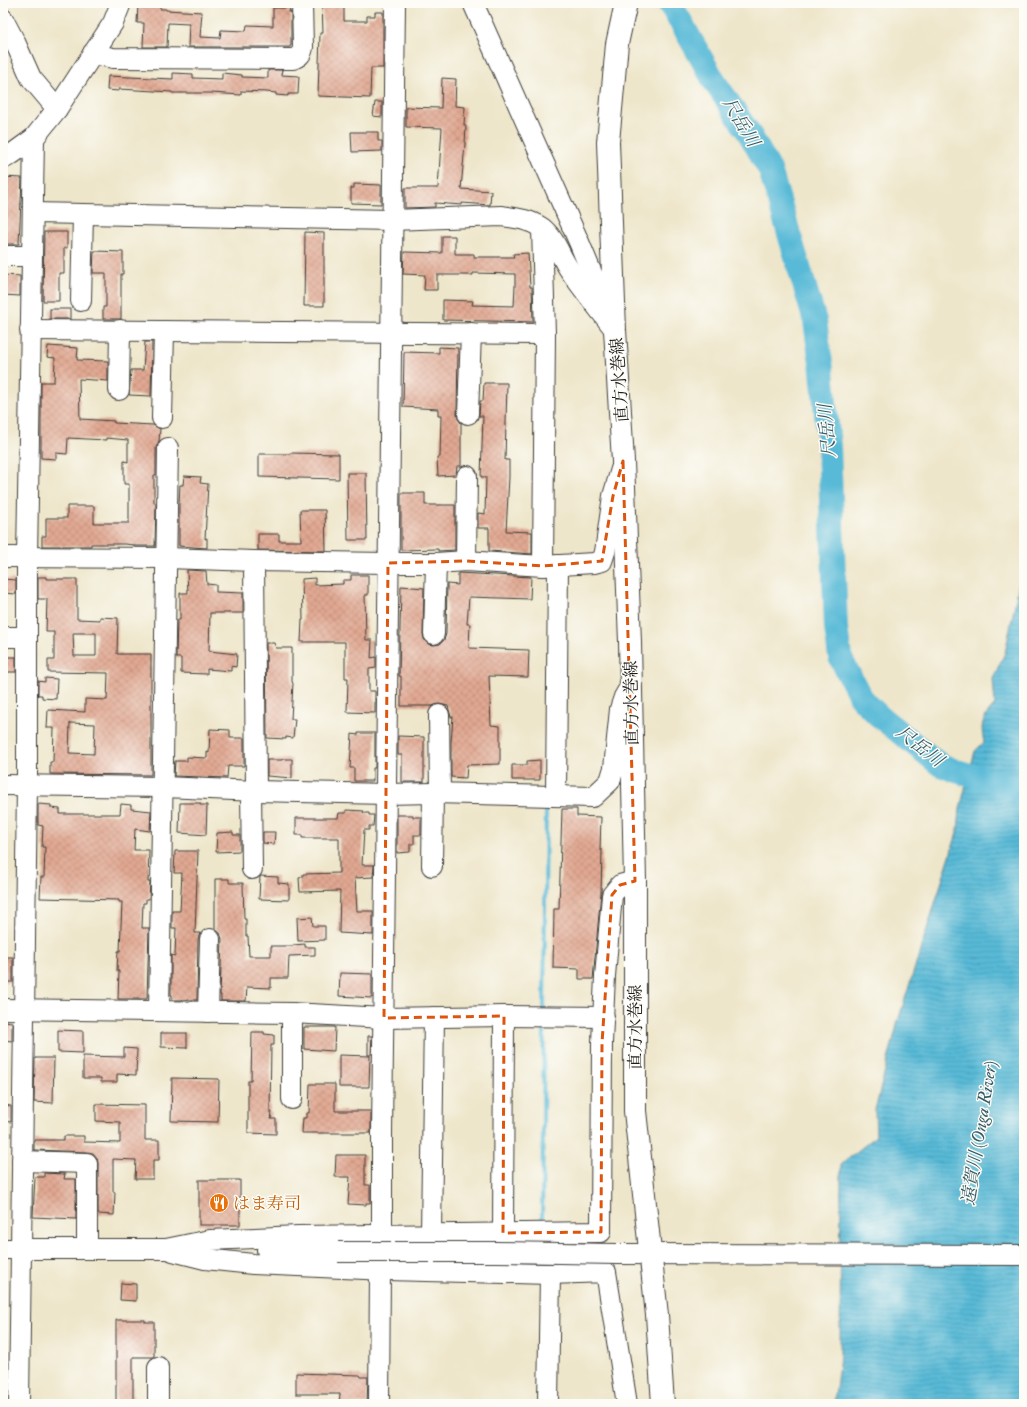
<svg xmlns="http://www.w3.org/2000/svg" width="1027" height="1407" viewBox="0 0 1027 1407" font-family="'IM FELL Double Pica','Noto Serif JP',serif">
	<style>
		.water { fill: url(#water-rules); stroke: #3a6b7a }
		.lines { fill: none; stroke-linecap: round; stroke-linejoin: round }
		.stream { stroke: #58bad7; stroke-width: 4 }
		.river { stroke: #58bad7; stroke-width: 24 }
		.building { fill: url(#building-cross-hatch); fill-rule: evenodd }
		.minor-casing { stroke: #3c3a36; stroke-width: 22 }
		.major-casing { stroke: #3c3a36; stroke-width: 24 }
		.minor { stroke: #fff; stroke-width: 20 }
		.major { stroke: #fff; stroke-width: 22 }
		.minor-bridge-casing { stroke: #3c3a36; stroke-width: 22; stroke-linecap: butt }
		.minor-bridge { stroke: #fff; stroke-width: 20 }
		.marked { fill: none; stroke: #de560d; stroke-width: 3; stroke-dasharray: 8 5; stroke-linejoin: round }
		.labels { text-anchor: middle; stroke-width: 3; stroke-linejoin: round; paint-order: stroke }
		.street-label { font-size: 17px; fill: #1c1c1c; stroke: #fdfcf7 }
		.food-label { font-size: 17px; fill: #c56008; stroke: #fdfcf7; text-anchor: start }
		.water-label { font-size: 18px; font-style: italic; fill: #345b67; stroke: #fdfcf7 }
	</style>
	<defs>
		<pattern id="water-rules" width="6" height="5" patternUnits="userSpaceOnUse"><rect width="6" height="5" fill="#58bad7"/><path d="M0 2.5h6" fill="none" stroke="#4c9fb8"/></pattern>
		<pattern id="building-cross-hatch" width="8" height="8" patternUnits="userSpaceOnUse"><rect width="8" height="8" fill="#e1a892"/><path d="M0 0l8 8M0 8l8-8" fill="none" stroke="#c0907d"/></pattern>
	</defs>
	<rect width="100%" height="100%" fill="#fdfcf7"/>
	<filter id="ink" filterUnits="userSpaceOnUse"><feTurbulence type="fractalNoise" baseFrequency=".025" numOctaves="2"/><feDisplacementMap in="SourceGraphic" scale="8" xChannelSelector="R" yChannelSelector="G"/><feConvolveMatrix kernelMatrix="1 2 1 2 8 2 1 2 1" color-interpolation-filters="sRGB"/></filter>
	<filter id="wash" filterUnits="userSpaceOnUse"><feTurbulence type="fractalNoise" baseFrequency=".012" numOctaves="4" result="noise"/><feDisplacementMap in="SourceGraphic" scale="16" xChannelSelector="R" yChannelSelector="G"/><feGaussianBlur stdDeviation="0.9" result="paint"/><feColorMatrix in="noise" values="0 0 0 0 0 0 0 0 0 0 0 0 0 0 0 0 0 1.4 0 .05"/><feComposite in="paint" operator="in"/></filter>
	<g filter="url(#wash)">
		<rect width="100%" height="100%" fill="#eee6ca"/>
		<path class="water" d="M1024,560v844h-190l6,-48 1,-191 35,-29 -1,-26 23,-89 60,-191 2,-22 15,-57 9,-9c-4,-18 -2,-23 11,-37l-2,-27 12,-25z"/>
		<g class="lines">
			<g class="stream">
				<polyline points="544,1010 546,801"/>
				<polyline points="542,1228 544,1021"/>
			</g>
			<polyline class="river" points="669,3 681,22 714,81 749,133 770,170 815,321 822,370 829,446 836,628 840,657 861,698 879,716 939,764 953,770 1024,791"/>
		</g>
		<g id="blocks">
			<g class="building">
				<polygon points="322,3 344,3 344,21 367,21 367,16 375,16 375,12 383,12 383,68 371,68 370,98 318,96 320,33 323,33"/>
				<polygon points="138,4 160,4 160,9 166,9 166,10 202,12 200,37 220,38 221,30 246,31 247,25 273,26 273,8 290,8 289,12 291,12 291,46 290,46 290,47 188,47 189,24 168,23 167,47 143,47 144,23 137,23"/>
				<polygon points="268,70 282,70 281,75 299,76 298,94 288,94 288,96 276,95 276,93 267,92 241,91 241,95 211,93 172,93 172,92 119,89 119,91 107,90 108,76 173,79 173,73 193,74 193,78 222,79 222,73 242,75 242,77 268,78"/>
				<polygon points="442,78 456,79 455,106 465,107 464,125 466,125 465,144 461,189 491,191 490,205 462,203 462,205 435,203 435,207 405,208 405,188 438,188 442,128 406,127 406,107 441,108"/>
				<polygon points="375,102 382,102 382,117 373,116"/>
				<polygon points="351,132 378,132 378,141 382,141 382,151 352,152"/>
				<polygon points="3,177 22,178 19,244 3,244"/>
				<polygon points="354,184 381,185 381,204 351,203 351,188 354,188"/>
				<polygon points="44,232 67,232 67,248 64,248 64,273 59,273 59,301 43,301"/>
				<polygon points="305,232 324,233 324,306 304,306"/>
				<polygon points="442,236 455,236 455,254 474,254 474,257 514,257 513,254 528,253 530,287 532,287 533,322 443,320 443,300 473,301 472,305 514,306 515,286 515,274 473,273 473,275 437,275 437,290 424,290 425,275 403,274 404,252 442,253"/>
				<polygon points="94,251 123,252 123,274 121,274 121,319 103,319 103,307 106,307 106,273 93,273"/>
				<polygon points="3,275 20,276 20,296 3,295"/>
				<rect x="50" y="309" width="20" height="10"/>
				<polygon points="145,342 152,342 151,396 129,395 131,370 143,370"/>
				<polygon points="48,346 78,348 77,360 108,361 108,381 79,379 80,419 114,421 114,423 153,425 160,429 159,441 156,448 156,475 154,475 154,503 156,503 155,546 134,546 134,545 125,544 91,544 91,546 42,546 42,536 46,536 46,518 67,518 67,506 94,506 94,523 129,523 129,484 124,484 124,461 128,462 128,440 106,438 106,440 68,438 67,454 56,453 56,459 41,458 41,382 54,382 55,358 47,357"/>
				<polygon points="439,347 458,348 457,414 458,419 461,423 461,466 457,466 456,475 438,476 437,457 440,457 441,416 438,416 438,409 403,407 404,352 439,353"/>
				<polygon points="484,383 507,383 505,460 509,460 509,477 506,531 532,532 532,554 489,551 489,528 478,528 478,513 485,514 486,477 481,477 483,416 479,416 480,401 483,401"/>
				<polygon points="290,453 339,454 339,479 259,477 259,454 290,454"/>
				<polygon points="347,473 366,473 367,540 348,540"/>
				<polygon points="184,476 201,477 200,483 208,484 205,539 207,538 207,548 179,546 179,504 180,485 183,485"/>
				<polygon points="401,493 425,493 425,505 455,505 455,550 438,551 438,549 401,550"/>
				<polygon points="300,510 325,510 326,551 258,550 258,534 279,534 279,541 301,541"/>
				<polygon points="187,570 206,571 207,584 216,585 216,592 243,593 243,613 210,613 209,651 237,654 236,667 231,666 231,671 207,669 207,674 181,673 181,658 176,658 177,620 180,620 180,593 188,593"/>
				<polygon points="458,573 531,577 530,599 469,597 467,624 470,624 469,648 529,650 528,677 489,676 491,725 500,726 500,764 467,765 466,778 451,777 451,742 453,717 451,717 448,706 439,704 432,706 401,706 401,676 399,676 401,586 424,588 423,634 424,639 428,644 434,645 440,644 444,640 446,634 447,584 458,585"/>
				<polygon points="351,575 368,575 368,595 365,595 366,640 372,640 371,658 376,657 376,668 369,669 369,691 375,691 375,713 347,712 348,678 345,678 345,642 301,642 302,620 303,620 302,579 315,578 315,585 343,584 343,580 351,580"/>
				<path d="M38,577h8v2h31v40l23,1v-3l18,1 -1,36h34v121l-101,-1v-12h3l1,-34h-7l1,-18 37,2v-13l22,1 1,-27 -60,-1v-12h6v-28h-8l1,-33h-9zM73,633h23v23h-22zM70,723l25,1 -1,30 -25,-1z"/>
				<polygon points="3,579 16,580 16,594 3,593"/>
				<polygon points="266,643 274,643 276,648 292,648 292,682 293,683 291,719 295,719 293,738 286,737 286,739 267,738"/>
				<rect x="3" y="657" width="13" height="15"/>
				<polygon points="45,678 57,679 56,699 42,698 42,695 38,695 38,681 45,682"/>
				<polygon points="210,729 230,730 230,738 244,738 244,766 228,766 227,778 174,776 175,761 187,761 187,757 207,758 207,752 209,753"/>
				<polygon points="358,733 375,733 375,768 373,768 373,781 354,781 354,768 350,768 352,734 358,735"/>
				<polygon points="398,736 424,737 424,782 402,782 402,755 398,755"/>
				<polygon points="282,759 292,759 292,778 267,776 267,760 282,760"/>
				<polygon points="540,760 540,780 512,780 512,765 527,765 527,761"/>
				<polygon points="180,803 200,803 200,805 207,805 206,835 179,833"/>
				<polygon points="38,804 51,805 51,808 60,809 60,814 120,814 121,804 131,805 131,809 151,811 150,831 135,829 134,850 149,850 148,882 150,882 149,899 146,899 146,903 143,903 142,928 149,928 147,999 118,999 119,971 117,971 118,951 120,951 122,902 119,902 119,900 40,898 41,877 44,877 45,847 42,847 43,826 38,825"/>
				<polygon points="562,809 577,809 577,816 601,817 600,850 602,850 601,893 593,979 579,979 579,969 553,968 554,909 559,909"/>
				<polygon points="346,810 364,811 363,813 369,813 369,815 374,815 373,826 369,826 369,830 364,830 362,865 374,865 373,877 355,878 357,911 373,911 373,935 339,933 340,891 300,892 299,878 303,877 303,874 339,873 339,838 302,838 302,835 296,835 296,818 338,818 339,813 346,813"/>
				<polygon points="397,815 413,815 413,817 421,817 421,835 414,835 414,844 410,844 410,852 397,853"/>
				<polygon points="233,832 233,835 240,835 240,851 216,852 217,833"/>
				<polygon points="263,832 275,832 274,844 263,843"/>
				<polygon points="175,851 198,851 195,933 200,933 198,939 197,1000 172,1000 172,995 171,995 171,955 175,956 176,928 172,928 172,911 180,911 182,873 174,873"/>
				<polygon points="260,876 278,877 278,883 289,884 289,900 259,899"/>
				<polygon points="215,879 229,879 229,883 243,883 244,919 246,919 246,936 248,936 249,956 271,956 271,946 293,946 293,945 305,944 305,947 315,947 315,955 289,956 288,978 271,978 271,988 247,987 246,1001 221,1001 221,995 220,995 222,939 220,933 215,929"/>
				<polygon points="312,917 313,926 325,926 325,940 298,941 297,918"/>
				<polygon points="3,957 13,957 13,982 4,982"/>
				<polygon points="340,973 372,974 372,998 339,996"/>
				<polygon points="3,1021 12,1022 12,1041 3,1040"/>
				<polygon points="304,1027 335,1027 334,1051 304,1049"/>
				<polygon points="58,1030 83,1031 83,1053 58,1052"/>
				<polygon points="252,1032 264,1032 264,1034 274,1035 274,1045 271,1045 270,1112 272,1112 271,1119 276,1119 276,1134 248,1133 248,1081 251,1081"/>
				<polygon points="161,1033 187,1033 187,1048 161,1047"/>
				<polygon points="368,1036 372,1036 371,1055 368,1055"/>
				<polygon points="124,1048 137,1049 136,1075 117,1074 117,1082 101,1082 101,1078 83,1078 83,1056 124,1057"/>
				<polygon points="339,1055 370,1056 369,1087 339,1087"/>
				<polygon points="35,1058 54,1058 53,1103 34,1102"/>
				<polygon points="172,1078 219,1079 218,1122 171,1121"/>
				<polygon points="310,1084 335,1084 335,1111 371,1111 371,1133 302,1133 303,1118 306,1118 306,1113 309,1113"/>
				<polygon points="96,1104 145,1105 145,1140 159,1140 159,1160 153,1160 153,1179 135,1179 136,1160 113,1159 113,1192 115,1192 114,1215 98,1214 98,1163 97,1158 93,1153 87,1152 34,1150 34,1140 64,1140 64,1136 84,1136 84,1142 120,1143 120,1122 96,1121"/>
				<polygon points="3,1105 11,1106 11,1122 3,1121"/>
				<polygon points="336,1155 365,1155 365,1185 370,1185 370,1203 366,1203 366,1205 348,1204 350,1177 335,1177"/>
				<polygon points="44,1173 65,1174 64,1179 76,1179 76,1219 33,1217 35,1177 44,1177"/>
				<rect x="199" y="1180" width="41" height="45"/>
				<polygon points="121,1283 136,1284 136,1301 120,1300"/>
				<polygon points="116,1320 145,1320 145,1322 154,1322 154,1357 133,1357 133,1404 116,1404"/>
				<polygon points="296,1373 360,1375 361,1377 368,1377 367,1404 339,1404 340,1394 296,1394"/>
			</g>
		</g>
	</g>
	<g filter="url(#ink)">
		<use href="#blocks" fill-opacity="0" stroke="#3c3a36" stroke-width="1"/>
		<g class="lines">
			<defs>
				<g id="minor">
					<polyline points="473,3 579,242 605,305"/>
					<polyline points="3,19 15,42 31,78 57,109"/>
					<path d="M93,53l10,3 10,2 180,1c7,-3 9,-5 10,-12l-1,-44"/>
					<polyline points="3,159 12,154 34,138 57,109 113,23 121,3"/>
					<path d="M33,213l359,7 109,-4c14,2 28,3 41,12 13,10 18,28 27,41 14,21 31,41 46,61"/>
					<polyline points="542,228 545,334 543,566"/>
					<polyline points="3,256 32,256"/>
					<polyline points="81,301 83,214"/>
					<polyline points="30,330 545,334"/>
					<polyline points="119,390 120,330"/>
					<polyline points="468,414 471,333"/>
					<polyline points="162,418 164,331"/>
					<polyline points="3,557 167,558 254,561 388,563 436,563 466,561 543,566 594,563 602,561 605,552 613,496 621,469"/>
					<polyline points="254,561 256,791"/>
					<polyline points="466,561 467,476"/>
					<polyline points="434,634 436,563"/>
					<polyline points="3,637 27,637"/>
					<polyline points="439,715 440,793"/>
					<polyline points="3,785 164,787 256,791 386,794 433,793 593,797 610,781 614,768 620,709 624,697 631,685"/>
					<polyline points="251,791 252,869"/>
					<polyline points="556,796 558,565"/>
					<polyline points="432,866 433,793"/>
					<polyline points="3,1009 292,1013 384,1018 504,1016 604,1017"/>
					<polyline points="159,1011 168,448"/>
					<polyline points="208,1012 210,939"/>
					<polyline points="292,1099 292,1013"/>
					<polyline points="22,1161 87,1163 87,1249"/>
					<polyline points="503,1233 504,1016"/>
					<polyline points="431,1234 434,1017"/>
					<polyline points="382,1235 382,1134 395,3"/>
					<polyline points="3,1249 179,1249"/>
					<polyline points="166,1249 210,1240 298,1236 601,1232 602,1043 605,976 612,895 620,885 635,881"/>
					<polyline points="267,1250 338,1252"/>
					<polyline points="173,1251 205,1259 253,1264 387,1270 550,1274 606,1272 627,1404"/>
					<polyline points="616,1254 1024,1255"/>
					<polyline points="19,1404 27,785 27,557 34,138"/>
					<polyline points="158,1404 158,1367"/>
					<polyline points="379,1404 380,1270"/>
					<polyline points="548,1404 550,1274"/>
				</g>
				<polyline id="major" points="626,3 617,44 608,142 615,330 623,461 630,642 635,881 635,1111 657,1315 663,1404"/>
			</defs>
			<use href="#minor" class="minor-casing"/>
			<use href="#major" class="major-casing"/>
			<use href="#minor" class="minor"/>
			<use href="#major" class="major"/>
			<defs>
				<polyline id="minor-bridge" points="338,1252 496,1252 616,1254"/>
			</defs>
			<use href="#minor-bridge" class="minor-bridge-casing"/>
			<use href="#minor-bridge" class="minor-bridge"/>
		</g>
	</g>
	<path class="marked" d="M623,461l12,420 -15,4 -8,10 -10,148 -1,189 -98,1 1,-217 -120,2 4,-455 78,-2 77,5 59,-5 11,-65z"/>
	<defs>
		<symbol id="restaurant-disc" viewBox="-11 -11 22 22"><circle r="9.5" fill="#e8710a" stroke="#fdfcf7"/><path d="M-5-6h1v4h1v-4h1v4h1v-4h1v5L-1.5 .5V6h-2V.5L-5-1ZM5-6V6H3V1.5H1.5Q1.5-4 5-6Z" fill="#fff"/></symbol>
	</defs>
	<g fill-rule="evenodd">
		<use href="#restaurant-disc" x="208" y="1192" width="22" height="22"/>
	</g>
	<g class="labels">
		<g class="street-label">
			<text transform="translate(619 380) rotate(-94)" y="6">直方水巻線</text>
			<text transform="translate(631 703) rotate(-91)" y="6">直方水巻線</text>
			<text transform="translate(635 1027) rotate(-90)" y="6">直方水巻線</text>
		</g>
		<g class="food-label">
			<text x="233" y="1209">はま寿司</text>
		</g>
		<g class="water-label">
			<text transform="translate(741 122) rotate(59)" y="6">尺岳川</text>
			<text transform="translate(827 431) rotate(-95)" y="6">尺岳川</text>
			<text transform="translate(920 746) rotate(38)" y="6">尺岳川</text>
			<text transform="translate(979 1133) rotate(-81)" y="6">遠賀川 (Onga River)</text>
		</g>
	</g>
	<rect width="1027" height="1407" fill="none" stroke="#fdfcf7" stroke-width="16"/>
</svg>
